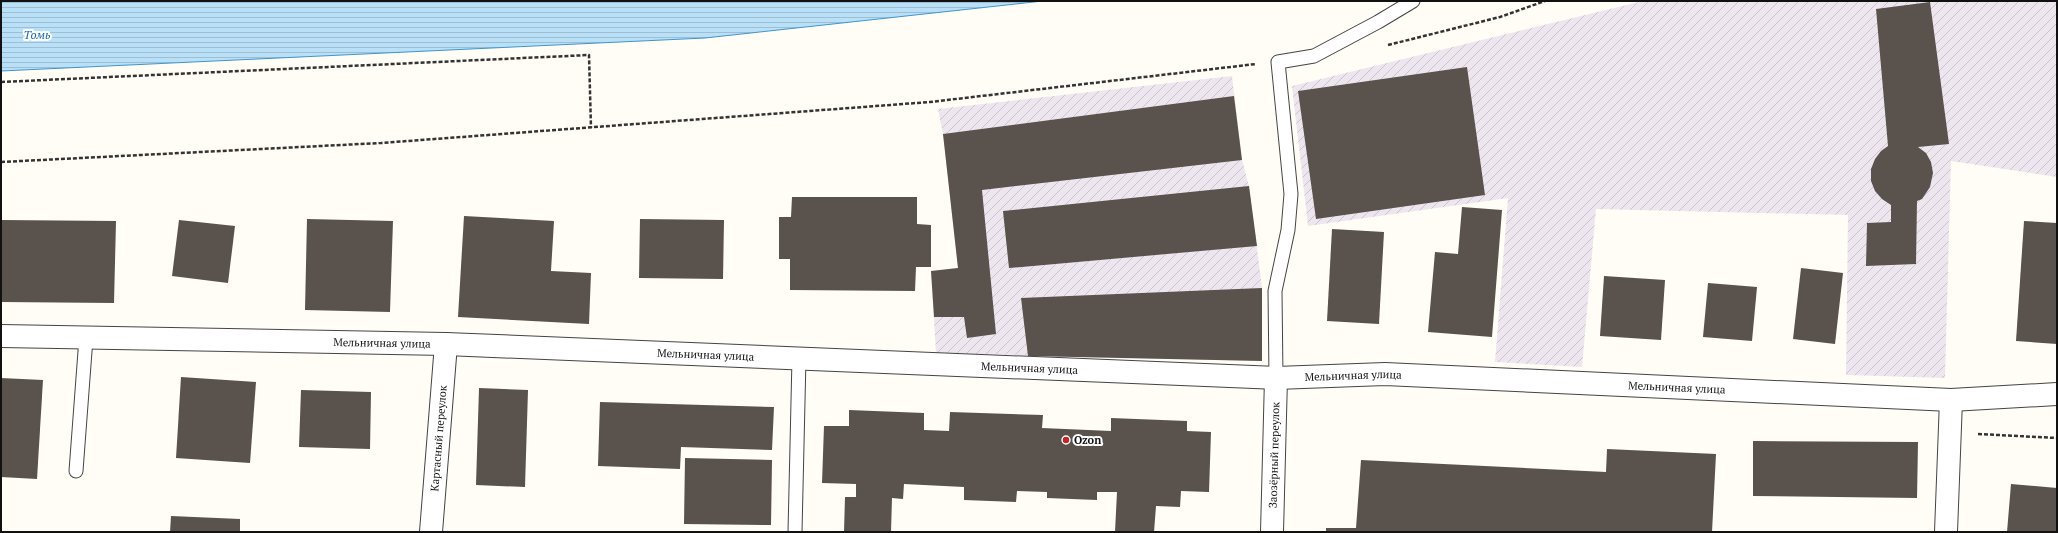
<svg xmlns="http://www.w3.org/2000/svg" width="2058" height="533" viewBox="0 0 2058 533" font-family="'PT Serif',serif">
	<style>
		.industrial { fill: url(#industrial-furrows) }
		.water { fill: url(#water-rules); stroke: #3f96cf }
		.building { fill: #5a524d }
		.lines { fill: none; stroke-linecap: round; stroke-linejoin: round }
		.service-casing { stroke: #444; stroke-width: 15 }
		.minor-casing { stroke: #444; stroke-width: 24 }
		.path { stroke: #333; stroke-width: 2.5; stroke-dasharray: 4 2; stroke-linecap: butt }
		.service { stroke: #fff; stroke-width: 13 }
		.minor { stroke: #fff; stroke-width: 22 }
		.poi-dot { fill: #c4262e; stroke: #fff; stroke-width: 1.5 }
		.labels { text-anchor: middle; stroke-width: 4; stroke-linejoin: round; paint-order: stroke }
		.street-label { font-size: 11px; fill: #111; stroke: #fff }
		.poi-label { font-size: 11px; font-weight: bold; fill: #111; stroke: #fff; text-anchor: start }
		.water-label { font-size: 12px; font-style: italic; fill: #1768a6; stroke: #fff }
	</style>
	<defs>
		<pattern id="industrial-furrows" width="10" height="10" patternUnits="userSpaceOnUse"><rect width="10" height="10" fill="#eee6ef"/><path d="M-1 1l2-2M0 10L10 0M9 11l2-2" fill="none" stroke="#cbc4cc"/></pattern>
		<pattern id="water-rules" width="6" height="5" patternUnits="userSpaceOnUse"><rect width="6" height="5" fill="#b9e0f7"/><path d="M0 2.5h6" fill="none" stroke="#9ebfd3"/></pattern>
	</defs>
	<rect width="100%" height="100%" fill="#fffdf5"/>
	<g class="industrial">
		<polygon points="1643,1 2057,1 2057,177 1951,161 1945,378 1846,375 1848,215 1596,209 1582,367 1495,362 1508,198 1308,226 1292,86"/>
		<polygon points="1232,76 1242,160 1249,186 1262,288 1262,361 936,353 931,271 958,268 943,134 938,109"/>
	</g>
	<polygon class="water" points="1,1 1043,1 705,38 1,71"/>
	<g class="building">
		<polygon points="1930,2 1949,144 1918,147 1926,153 1931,162 1933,173 1930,187 1922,199 1917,201 1916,264 1866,266 1867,223 1891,222 1891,205 1882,199 1875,191 1871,181 1871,169 1875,159 1881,151 1888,146 1876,9"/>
		<polygon points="1467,67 1485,195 1316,219 1298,91"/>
		<polygon points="1234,96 1242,160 982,190 996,334 967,338 964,317 934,317 931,271 958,268 943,134"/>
		<polygon points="1249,186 1257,246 1009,268 1003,211"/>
		<polygon points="792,197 917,197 917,224 931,225 931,267 916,267 915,291 790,290 790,259 779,259 779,217 791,217"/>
		<polygon points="1462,207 1502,210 1492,337 1428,332 1435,252 1458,254"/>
		<polygon points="464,216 554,221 551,271 591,273 589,324 458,317"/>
		<polygon points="307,219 393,221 390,312 305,310"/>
		<polygon points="640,219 724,220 723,279 639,278"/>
		<polygon points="1,220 116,221 114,303 1,302"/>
		<polygon points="179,220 235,226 228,283 172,276"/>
		<polygon points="2024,221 2057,223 2057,344 2016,341"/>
		<polygon points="1332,229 1384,232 1379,324 1327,321"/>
		<polygon points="1801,268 1843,273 1835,344 1793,339"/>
		<polygon points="1604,276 1665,280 1661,340 1600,336"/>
		<polygon points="1708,283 1757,287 1752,341 1703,337"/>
		<polygon points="1262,288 1262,361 1028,356 1021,298"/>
		<polygon points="181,377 256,382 250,463 176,458"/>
		<polygon points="1,378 43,380 37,479 1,477"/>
		<polygon points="479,388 528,390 525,487 476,485"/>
		<polygon points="301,390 371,392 370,449 299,447"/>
		<polygon points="600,402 774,407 772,450 681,447 680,469 598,466"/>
		<polygon points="849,410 924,413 924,430 949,431 950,412 1043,415 1042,428 1111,431 1111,418 1187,421 1187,431 1211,432 1209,492 1181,491 1180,507 1156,506 1154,532 1115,532 1117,492 1097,492 1097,500 1047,498 1047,492 1017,491 1016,502 964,500 964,487 904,484 903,499 892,498 891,532 844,532 845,497 856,497 856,484 822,483 824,426 849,426"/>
		<polygon points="1753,441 1918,442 1917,498 1753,496"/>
		<polygon points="1607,449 1716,454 1712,532 1326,532 1326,528 1356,528 1361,460 1606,472"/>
		<polygon points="685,458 772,460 771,525 684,524"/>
		<polygon points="2011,484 2057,488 2057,532 2007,532"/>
		<polygon points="171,516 240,519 240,532 170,532"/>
	</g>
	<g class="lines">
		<defs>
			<g id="service">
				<polyline points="1276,378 1275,291 1288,230 1291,194 1278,62 1314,56 1378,22 1413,1"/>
				<polyline points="76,471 86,338"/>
				<polyline points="795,532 799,358"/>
			</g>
			<g id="minor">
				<path id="s1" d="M1,336l445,8 830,34 109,-4 566,26 106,-6"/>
				<path id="s2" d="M431,532l15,-188"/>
				<path id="s3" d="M1272,532l4,-154"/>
				<polyline points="1946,532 1951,400"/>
			</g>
		</defs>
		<use href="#service" class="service-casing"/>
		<use href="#minor" class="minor-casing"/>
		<g class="path">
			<polyline points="1388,45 1500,17 1545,1"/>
			<polyline points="1,82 589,55 591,128"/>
			<polyline points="1,162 381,143 930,102 1256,64"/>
			<polyline points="1978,434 2057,438"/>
		</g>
		<use href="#service" class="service"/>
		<use href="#minor" class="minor"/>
	</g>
	<circle class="poi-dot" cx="1066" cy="440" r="4"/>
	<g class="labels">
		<g class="street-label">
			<text dy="4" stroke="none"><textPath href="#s1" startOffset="381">Мельничная улица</textPath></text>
			<text dy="4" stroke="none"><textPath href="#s1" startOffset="705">Мельничная улица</textPath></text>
			<text dy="4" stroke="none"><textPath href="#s1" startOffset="1029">Мельничная улица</textPath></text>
			<text dy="4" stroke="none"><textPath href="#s1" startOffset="1353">Мельничная улица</textPath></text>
			<text dy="4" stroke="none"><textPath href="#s1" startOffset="1677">Мельничная улица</textPath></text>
			<text dy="4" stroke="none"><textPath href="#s2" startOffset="94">Картасный переулок</textPath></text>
			<text dy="4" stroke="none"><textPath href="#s3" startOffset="77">Заозёрный переулок</textPath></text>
		</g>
		<g class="poi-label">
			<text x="1074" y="444">Ozon</text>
		</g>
		<g class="water-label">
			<text x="37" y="39">Томь</text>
		</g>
	</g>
	<rect width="2058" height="533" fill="none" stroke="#111111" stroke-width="4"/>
</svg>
